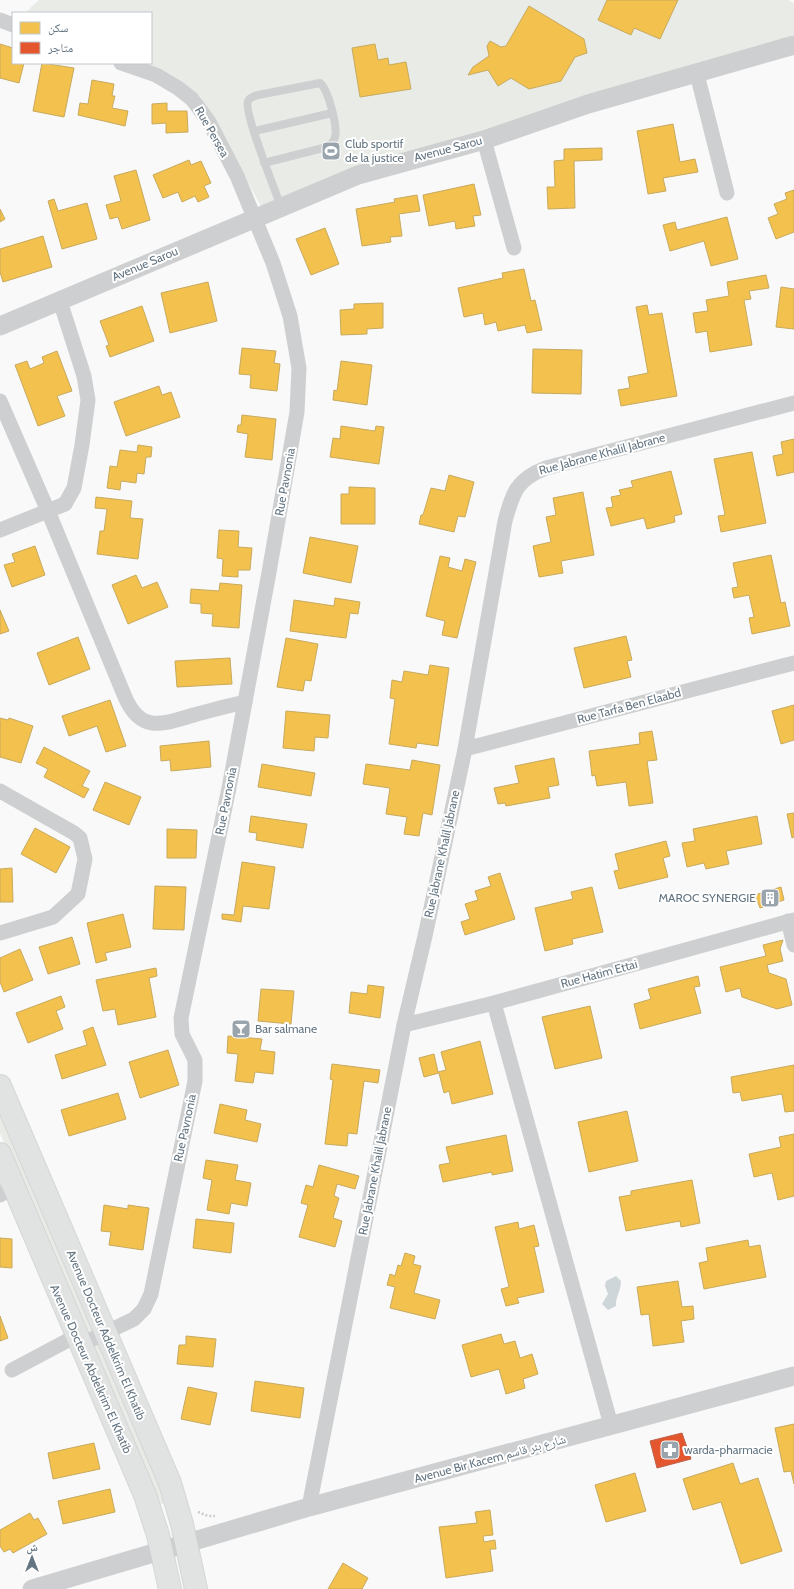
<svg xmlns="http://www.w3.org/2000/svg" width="794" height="1589" viewBox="0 0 794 1589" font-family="Cabin,'Noto Naskh Arabic',sans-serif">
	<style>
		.green { fill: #e8ebe6 }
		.water { fill: #ced6d9 }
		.homes { fill: #f2c14e; stroke: #c8aa5e }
		.shops { fill: #e4572e; stroke: #be6048 }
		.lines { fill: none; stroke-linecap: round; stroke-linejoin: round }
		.secondary-casing { stroke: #d5d6d7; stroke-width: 24 }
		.path { stroke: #cbcccd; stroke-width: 2.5; stroke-dasharray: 2 2; stroke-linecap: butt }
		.service { stroke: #cecfd0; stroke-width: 8 }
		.minor { stroke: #cecfd0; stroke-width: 15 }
		.tertiary { stroke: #cecfd0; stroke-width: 19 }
		.secondary { stroke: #e1e2e2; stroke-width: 22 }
		.labels { text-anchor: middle; stroke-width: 4; stroke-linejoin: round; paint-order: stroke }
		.street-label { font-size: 12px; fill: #657683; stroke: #fff }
		.poi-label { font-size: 12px; fill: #657683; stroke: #fff; text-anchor: start }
	</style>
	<rect width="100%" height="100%" fill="#f9f9f9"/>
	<g class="green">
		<polygon points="39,0 788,0 794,3 794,35 261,206 200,96 133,63 151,63 151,13 31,13 27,11"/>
		<polygon points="0,1108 165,1498 165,1503 164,1504 159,1504 0,1133"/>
	</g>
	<path class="water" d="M616,1276l5,5c0,10 -6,17 -5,25l-8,4 -6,-6 6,-10 -3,-8 1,-5z"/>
	<g class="homes">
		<polygon points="607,0 678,0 660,39 634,28 631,35 598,20"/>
		<polygon points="529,6 584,39 587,53 575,57 561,81 529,89 511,78 498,86 488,70 468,75 473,67 489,56 487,46 490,41 501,47 506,46"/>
		<polygon points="0,44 13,48 13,63 24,63 19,83 0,78"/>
		<polygon points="375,44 378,60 388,58 389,65 406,62 411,89 360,97 352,48"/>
		<polygon points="42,63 74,68 64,117 33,111"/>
		<polygon points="92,80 114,84 112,96 115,96 112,108 128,111 125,126 78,115 80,103 88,104"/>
		<polygon points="167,103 167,111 187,111 188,132 166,133 166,123 152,124 152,104"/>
		<polygon points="673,124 680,162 695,159 698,172 663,178 666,191 648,194 637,131"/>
		<polygon points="602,148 602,160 574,161 575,208 548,209 547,187 555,187 554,161 564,160 564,149"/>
		<polygon points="189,160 191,165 201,161 211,183 204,186 209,197 198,202 195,196 182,202 178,192 163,198 153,175"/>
		<polygon points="136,170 150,220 122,229 118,217 110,219 106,205 121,201 114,176"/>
		<polygon points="474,184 481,215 473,216 475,226 456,229 455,221 429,226 423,195"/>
		<polygon points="794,190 794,232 776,239 768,218 778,214 774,204 787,199 785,193"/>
		<polygon points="417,195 420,211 399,214 402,236 390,237 391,242 362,246 356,209 395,202 394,199"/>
		<polygon points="54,199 58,211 87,203 97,239 62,249 48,201"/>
		<polygon points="0,209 5,219 0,222"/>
		<polygon points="727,217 738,259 711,266 704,241 670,251 663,225 675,222 677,230"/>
		<polygon points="325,228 339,264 311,275 296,239"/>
		<polygon points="43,236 52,267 3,282 0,272 0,249"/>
		<polygon points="524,269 531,301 535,300 542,330 527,333 525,325 498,331 496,322 485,325 483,313 464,317 458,288 503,278 502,273"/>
		<polygon points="766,275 769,288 749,291 751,299 744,300 752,345 710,352 707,331 696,333 693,313 708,311 706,300 729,296 727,282"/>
		<polygon points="208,282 217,321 170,333 161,293"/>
		<polygon points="781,287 794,289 794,329 776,327"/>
		<polygon points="383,303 383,328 367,329 367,334 341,335 340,310 354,309 354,304"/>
		<polygon points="647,305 649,315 662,313 677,396 621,406 618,390 630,388 628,377 648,373 636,307"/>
		<polygon points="142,306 154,341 110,357 106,346 109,345 100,321"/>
		<polygon points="242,348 276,351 274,363 280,364 277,391 250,388 251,375 239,374"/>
		<polygon points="533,349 582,350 581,394 532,393"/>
		<polygon points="57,351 72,391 57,396 65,416 38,426 15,365 27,361 30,369 44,363 42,357"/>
		<polygon points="341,361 372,365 367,405 333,400 334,390 337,391"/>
		<polygon points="159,386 162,395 171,392 180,417 126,436 114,402"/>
		<polygon points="242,415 276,419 272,460 245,457 248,434 237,432 238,425 241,425"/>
		<polygon points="341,426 375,431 376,426 384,427 379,464 330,457 333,438 340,439"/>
		<polygon points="794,439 794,472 777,476 773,456 783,454 781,442"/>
		<polygon points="138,445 152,447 151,457 146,457 144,474 137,473 136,483 121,481 120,490 107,488 110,466 117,467 120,450 137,452"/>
		<polygon points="752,452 766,523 721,532 718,516 725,515 714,459"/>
		<polygon points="671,471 682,514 674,516 675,522 647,529 644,518 611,526 606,508 613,507 611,497 621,495 619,490 633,487 631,481"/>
		<polygon points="449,475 474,482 465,517 458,516 454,532 419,524 421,515 423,515 431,488 445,491"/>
		<polygon points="349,487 375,488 375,524 341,524 341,494 349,494"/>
		<polygon points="583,492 594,555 561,561 563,573 539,577 533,546 551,542 546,517 556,515 553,498"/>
		<polygon points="96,497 132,501 130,518 143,519 138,559 97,554 100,531 104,531 107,509 95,508"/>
		<polygon points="219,530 239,531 238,547 252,548 250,570 238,570 238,577 222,576 223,559 217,558"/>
		<polygon points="310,537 358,546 351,583 303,573"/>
		<polygon points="35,546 45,575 12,587 4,565 15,562 12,554"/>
		<polygon points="771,555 781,603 785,602 790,626 752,634 749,618 754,617 749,595 734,598 732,588 738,587 733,563"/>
		<polygon points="440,556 450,558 448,567 462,571 465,559 476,562 457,638 442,635 445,621 426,616"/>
		<polygon points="136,575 142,588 157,582 168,607 128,624 112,585"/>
		<polygon points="220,583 242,585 239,628 212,626 213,614 201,613 201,604 190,603 191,589 219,591"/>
		<polygon points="335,598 360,602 358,614 350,613 346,638 290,631 294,600 334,606"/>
		<polygon points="0,610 9,631 0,634"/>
		<polygon points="626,636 632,660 627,661 631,677 584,688 574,648"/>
		<polygon points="78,637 90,669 49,685 37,653"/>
		<polygon points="286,638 318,644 311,681 305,680 303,691 277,687"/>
		<polygon points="230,658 232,684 177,687 175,661"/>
		<polygon points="430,665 449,668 438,746 417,743 416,748 389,744 395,699 390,698 392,680 402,682 404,671 428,675"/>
		<polygon points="110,700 126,746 106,752 97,726 69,736 62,716"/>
		<polygon points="794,705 794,740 781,744 772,711"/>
		<polygon points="286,711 330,715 328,738 315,737 314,751 283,748"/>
		<polygon points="0,718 8,720 9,718 33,726 21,763 0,757"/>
		<polygon points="652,731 657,760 647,761 653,803 629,806 626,782 597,786 595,775 592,776 589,751 640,744 639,733"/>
		<polygon points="209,741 211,767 171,771 170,760 161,761 160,746"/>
		<polygon points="44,747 90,771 82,786 89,789 84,798 44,777 48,769 36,763"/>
		<polygon points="554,758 559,785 548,787 550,798 506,806 505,803 498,804 494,788 519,783 515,766"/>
		<polygon points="412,760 440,765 432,815 423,813 419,836 404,834 407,817 386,814 390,788 363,784 366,764 410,770"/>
		<polygon points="262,764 315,773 311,796 258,787"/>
		<polygon points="105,782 141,797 129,825 93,810"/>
		<polygon points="794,813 794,837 792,838 787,814"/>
		<polygon points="251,816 307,824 303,848 256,840 257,833 249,832"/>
		<polygon points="757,816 762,844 726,851 729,864 706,869 704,863 687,867 682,843 695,841 693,829"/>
		<polygon points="35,828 70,847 56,873 21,854"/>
		<polygon points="167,829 197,830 196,858 167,858"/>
		<polygon points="666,841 670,856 663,858 668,877 619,889 614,871 619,870 615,854"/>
		<polygon points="242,862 275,867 269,909 243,906 241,922 222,919 222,914 234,915"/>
		<polygon points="12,868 13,902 0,902 0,869"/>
		<polygon points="500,873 515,919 465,935 461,922 470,919 465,904 478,900 475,891 491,886 488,877"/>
		<polygon points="155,886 186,887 184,930 153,929"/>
		<polygon points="592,887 603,932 572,939 573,944 545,951 535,908 573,899 571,892"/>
		<polygon points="781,887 784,900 760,908 755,895"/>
		<polygon points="123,914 131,947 105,953 107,960 96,963 87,923"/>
		<polygon points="72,937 80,964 48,974 39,947"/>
		<polygon points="783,940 780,949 783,961 767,965 769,973 786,979 792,1005 777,1009 742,997 740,988 726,992 720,967 766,956 763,945"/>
		<polygon points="20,949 33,980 4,992 0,982 0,958"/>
		<polygon points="156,968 157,976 149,978 156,1017 118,1025 115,1009 103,1011 96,980"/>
		<polygon points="698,976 700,986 694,987 701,1013 640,1029 634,1004 651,999 648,989"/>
		<polygon points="368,985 384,987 380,1018 349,1013 351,992 367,994"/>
		<polygon points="261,989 294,991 291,1024 258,1021"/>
		<polygon points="61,996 65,1007 56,1011 63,1029 28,1043 16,1013"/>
		<polygon points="590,1006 602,1058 555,1069 542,1017"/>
		<polygon points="93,1027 106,1065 62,1079 55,1055 87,1045 83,1031"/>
		<polygon points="228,1036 262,1039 260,1050 275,1052 273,1074 255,1072 253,1083 235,1081 238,1054 227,1053"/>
		<polygon points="480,1041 493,1094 452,1104 449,1091 444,1093 439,1073 424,1077 419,1058 434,1054 438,1072 446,1070 441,1052"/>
		<polygon points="168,1050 179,1085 140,1098 129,1062"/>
		<polygon points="332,1064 380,1070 378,1083 364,1081 357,1134 348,1133 347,1146 325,1144 333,1080 330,1079"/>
		<polygon points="794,1065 794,1111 785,1112 782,1094 742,1101 740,1092 733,1093 731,1077"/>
		<polygon points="118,1093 126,1119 69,1136 61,1110"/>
		<polygon points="220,1104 247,1110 245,1120 261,1124 257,1142 214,1133"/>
		<polygon points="627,1111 638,1161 589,1172 578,1122"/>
		<polygon points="794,1134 794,1196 778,1200 772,1173 754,1177 749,1154 781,1147 779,1137"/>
		<polygon points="506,1135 513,1171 492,1175 492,1172 443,1182 439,1165 450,1163 446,1147"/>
		<polygon points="206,1160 238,1165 235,1180 251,1183 247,1206 231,1203 229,1214 207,1210 212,1180 203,1178"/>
		<polygon points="319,1165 359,1176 355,1189 337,1184 334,1196 339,1198 333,1218 342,1221 335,1247 299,1237 308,1205 301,1203 306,1185 313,1187"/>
		<polygon points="692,1180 700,1223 681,1227 680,1221 626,1231 619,1197 631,1195 631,1191"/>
		<polygon points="104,1205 128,1209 128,1205 149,1208 143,1250 109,1245 111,1232 101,1231"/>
		<polygon points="196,1219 234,1223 231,1253 193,1248"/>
		<polygon points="518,1222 519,1229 534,1225 539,1246 534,1247 544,1292 517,1298 519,1303 506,1306 501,1289 509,1287 495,1227"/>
		<polygon points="0,1238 12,1239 12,1268 0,1267"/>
		<polygon points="748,1240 749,1247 760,1245 766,1277 704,1289 699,1263 708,1261 706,1248"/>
		<polygon points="405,1253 415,1256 413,1264 421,1266 414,1293 440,1300 435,1319 390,1308 395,1287 387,1285 390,1274 395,1276 398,1265 401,1266"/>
		<polygon points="678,1281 682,1307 693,1306 694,1319 681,1321 684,1342 653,1346 649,1314 641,1315 637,1287"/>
		<polygon points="0,1316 8,1338 0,1341"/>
		<polygon points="501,1334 504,1344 515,1341 520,1358 532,1354 538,1374 523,1379 525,1388 506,1394 499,1369 471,1377 462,1345"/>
		<polygon points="186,1336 216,1339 213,1367 177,1364 179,1345 186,1345"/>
		<polygon points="255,1381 304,1388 300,1418 251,1411"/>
		<polygon points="188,1387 217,1393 210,1425 181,1419"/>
		<polygon points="794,1424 794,1484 791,1471 784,1472 775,1428"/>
		<polygon points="94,1443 100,1469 53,1479 48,1453"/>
		<polygon points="733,1463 740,1484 758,1478 782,1551 741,1564 721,1502 693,1510 683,1479"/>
		<polygon points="635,1473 646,1511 606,1522 595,1485"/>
		<polygon points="110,1489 115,1512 63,1524 58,1501"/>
		<polygon points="490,1510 493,1535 483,1536 484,1542 495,1540 496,1549 490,1549 493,1571 446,1578 439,1527 477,1523 475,1512"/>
		<polygon points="30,1513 34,1520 38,1518 47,1534 13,1553 10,1549 4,1552 0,1546 0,1530"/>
		<polygon points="343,1563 368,1578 362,1589 328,1589"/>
	</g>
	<polygon class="shops" points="682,1433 691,1459 657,1468 650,1441"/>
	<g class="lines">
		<defs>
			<g id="secondary">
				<polyline points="0,1086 170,1483 182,1524 196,1589"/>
				<polyline points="0,1154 145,1495 158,1535 170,1589"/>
			</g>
		</defs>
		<use href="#secondary" class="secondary-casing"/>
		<polyline class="path" points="198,1512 208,1516 215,1516"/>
		<g class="service">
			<polyline points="255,131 332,113"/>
			<path d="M264,163l63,-16c4,-3 7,-5 8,-10 3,-10 -7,-48 -15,-54l-62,12c-3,1 -8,2 -10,6 -5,10 28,91 33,106"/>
		</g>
		<g class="minor">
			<polyline points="0,20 13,25"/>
			<polyline points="697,74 727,193"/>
			<polyline points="484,140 514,248"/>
			<path d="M0,401l48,110 77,186c16,37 38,27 69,18 17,-5 34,-9 51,-13"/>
			<polyline points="0,530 65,504 74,488 82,445 88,400 84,376 60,301"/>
			<polyline points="465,749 794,663"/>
			<polyline points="0,791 74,833 80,838 85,859 78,894 53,917 0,933"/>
			<polyline points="788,921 794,945"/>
			<polyline points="494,1003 611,1425"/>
			<polyline points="404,1025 494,1003 794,920"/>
			<polyline points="0,1195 14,1187"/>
			<polyline points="80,1345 134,1319 144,1309 151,1294 195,1081 195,1060 182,1034 181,1018 229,788 268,578 297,412 299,368 290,316 273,263 237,176 209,122 192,99 178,88 156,75 121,63"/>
			<polyline points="12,1370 76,1336"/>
			<path d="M309,1507l95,-482 21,-89 40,-187 40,-228c8,-29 12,-42 41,-53l248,-65"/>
		</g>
		<g class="tertiary">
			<polyline points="0,326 358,175 484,140 588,104 794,45"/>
			<polyline points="32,1589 309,1507 794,1376"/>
		</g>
		<use href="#secondary" class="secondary"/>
	</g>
	<defs>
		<symbol id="stadium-square" viewBox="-11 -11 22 22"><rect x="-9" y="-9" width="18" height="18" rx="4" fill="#99a4ac" stroke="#fff"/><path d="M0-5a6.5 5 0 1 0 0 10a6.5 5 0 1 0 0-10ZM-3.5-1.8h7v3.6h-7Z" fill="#fff"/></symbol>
		<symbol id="building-square" viewBox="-11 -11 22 22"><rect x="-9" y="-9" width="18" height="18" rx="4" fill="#99a4ac" stroke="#fff"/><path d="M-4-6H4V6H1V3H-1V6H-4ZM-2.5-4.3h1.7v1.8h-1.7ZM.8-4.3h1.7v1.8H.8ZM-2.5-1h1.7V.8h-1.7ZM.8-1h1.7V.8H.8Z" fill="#fff"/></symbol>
		<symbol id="bar-square" viewBox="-11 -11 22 22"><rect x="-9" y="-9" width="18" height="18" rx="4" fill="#99a4ac" stroke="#fff"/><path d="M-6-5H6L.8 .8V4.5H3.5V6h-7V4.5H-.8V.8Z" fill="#fff"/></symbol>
		<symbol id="pharmacy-square" viewBox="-11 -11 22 22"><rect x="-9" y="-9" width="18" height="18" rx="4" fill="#99a4ac" stroke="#fff"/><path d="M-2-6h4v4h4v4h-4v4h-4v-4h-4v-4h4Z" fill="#fff"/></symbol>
	</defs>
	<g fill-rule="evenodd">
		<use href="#stadium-square" x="320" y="140" width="22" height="22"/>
		<use href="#building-square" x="759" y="887" width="22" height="22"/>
		<use href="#bar-square" x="230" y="1018" width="22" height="22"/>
		<use href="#pharmacy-square" x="659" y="1439" width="22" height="22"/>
	</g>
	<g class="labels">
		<g class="street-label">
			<text transform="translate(212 132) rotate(60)" y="4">Rue Persea</text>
			<text transform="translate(448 149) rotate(-15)" y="4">Avenue Sarou</text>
			<text transform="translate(145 264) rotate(-23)" y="4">Avenue Sarou</text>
			<text transform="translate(602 454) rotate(-15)" y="4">Rue Jabrane Khalil Jabrane</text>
			<text transform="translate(285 482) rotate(-80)" y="4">Rue Pavnonia</text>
			<text transform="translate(629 706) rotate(-15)" y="4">Rue Tarfa Ben Elaabd</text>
			<text transform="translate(226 801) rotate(-79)" y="4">Rue Pavnonia</text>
			<text transform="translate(442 854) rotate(-78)" y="4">Rue Jabrane Khalil Jabrane</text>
			<text transform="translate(599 974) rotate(-15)" y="4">Rue Hatim Ettai</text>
			<text transform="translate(185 1128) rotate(-78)" y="4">Rue Pavnonia</text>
			<text transform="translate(375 1171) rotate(-79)" y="4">Rue Jabrane Khalil Jabrane</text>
			<text transform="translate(106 1335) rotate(67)" y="4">Avenue Docteur Addelkrim El Khatib</text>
			<text transform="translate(91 1369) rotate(66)" y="4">Avenue Docteur Abdelkrim El Khatib</text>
			<text transform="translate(490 1459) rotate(-15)" y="4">Avenue Bir Kacem شارع بئر قاسم</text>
		</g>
		<g class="poi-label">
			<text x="345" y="148">Club sportif<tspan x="345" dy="14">de la justice</tspan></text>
			<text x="756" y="902" text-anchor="end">MAROC SYNERGIE</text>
			<text x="255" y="1033">Bar salmane</text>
			<text x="684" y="1454">warda-pharmacie</text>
		</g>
	</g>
	<rect x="12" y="12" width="140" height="52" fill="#ffffff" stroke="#c1c8cd"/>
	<rect x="20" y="22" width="20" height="12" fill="#f2c14e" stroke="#c1c8cd"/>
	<text x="48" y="32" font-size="12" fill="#657683">سكن</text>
	<rect x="20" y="42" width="20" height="12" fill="#e4572e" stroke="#c1c8cd"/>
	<text x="48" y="52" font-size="12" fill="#657683">متاجر</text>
	<g transform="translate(32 1557)" stroke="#ffffff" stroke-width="3" paint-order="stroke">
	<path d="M0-3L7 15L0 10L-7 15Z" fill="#657683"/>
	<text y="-6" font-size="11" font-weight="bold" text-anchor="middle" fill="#657683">ش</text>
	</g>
</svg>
